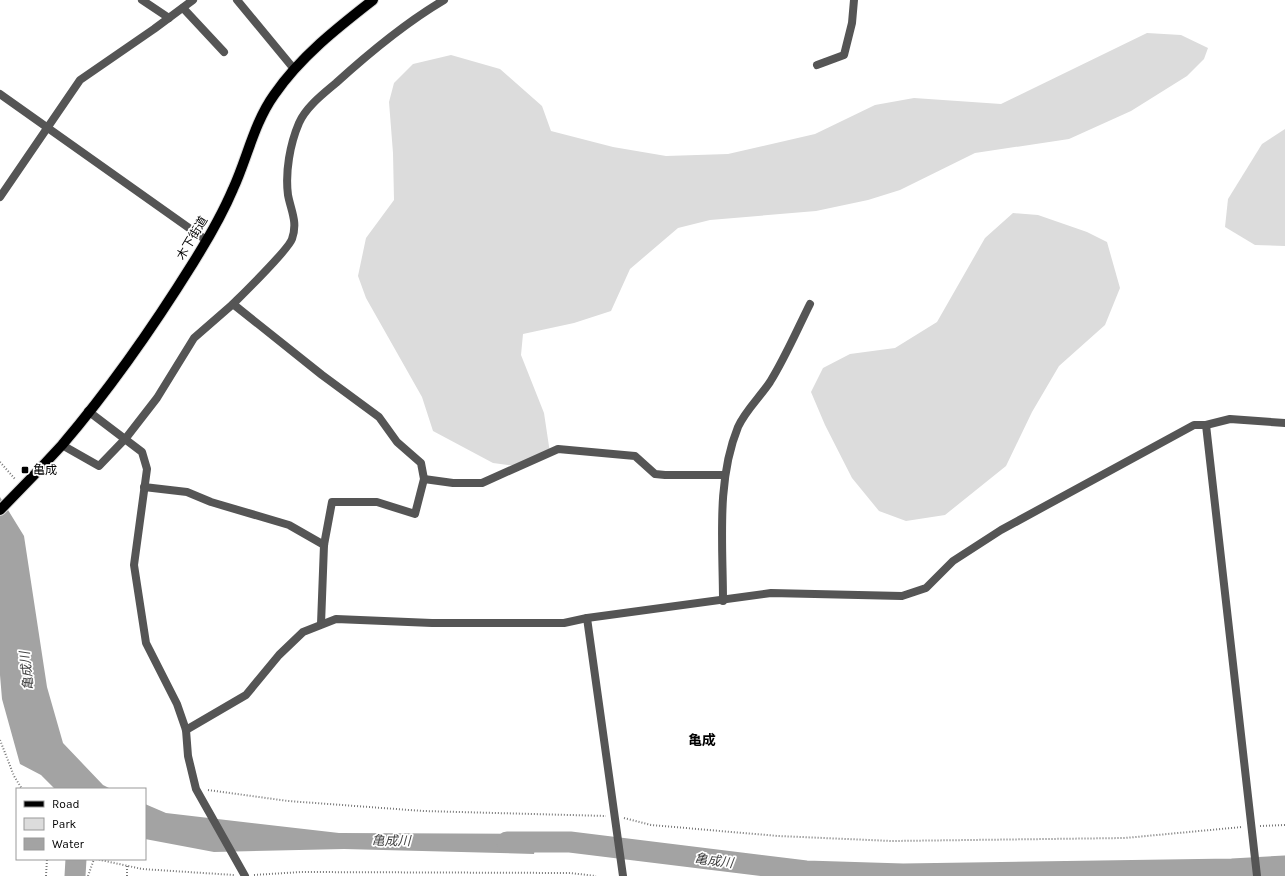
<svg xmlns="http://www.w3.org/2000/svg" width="1285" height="876" viewBox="0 0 1285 876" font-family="Karla,'Noto Sans JP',sans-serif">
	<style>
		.green { fill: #dcdcdc }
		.water { fill: #a3a3a3 }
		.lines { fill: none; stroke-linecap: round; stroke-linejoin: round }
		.river { stroke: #a3a3a3; stroke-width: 21 }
		.primary-casing { stroke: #dbdbdb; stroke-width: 12 }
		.path { stroke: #777; stroke-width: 2; stroke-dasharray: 1 2; stroke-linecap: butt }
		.street { stroke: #555; stroke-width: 8 }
		.primary { stroke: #000; stroke-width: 10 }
		.poi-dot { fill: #000; stroke: #fff; stroke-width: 1.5 }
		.labels { text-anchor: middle; stroke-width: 3.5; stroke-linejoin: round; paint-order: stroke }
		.street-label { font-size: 12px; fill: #000; stroke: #fff }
		.poi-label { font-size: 12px; fill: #000; stroke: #fff; text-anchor: start }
		.water-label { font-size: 13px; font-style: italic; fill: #444; stroke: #fff }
		.quarter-label { font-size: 14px; font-weight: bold; fill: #000; stroke: #fff }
	</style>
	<rect width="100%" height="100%" fill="#fff"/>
	<g class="green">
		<polygon points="1147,33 1181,35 1208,48 1204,59 1187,76 1131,111 1069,139 975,153 900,190 868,200 816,211 710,220 678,228 630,269 611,311 574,323 523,334 521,355 544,413 550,453 517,466 493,463 433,431 422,397 366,298 358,276 366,238 394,200 393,153 389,102 394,83 413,64 451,55 500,69 542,106 551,131 613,147 666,156 728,154 815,134 875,105 914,98 1001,104"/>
		<polygon points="1285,129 1285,246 1255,245 1225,227 1228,199 1262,144"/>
		<polygon points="1013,213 1038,215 1087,232 1107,242 1120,288 1105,325 1059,366 1032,412 1006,466 945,515 906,521 879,511 852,478 825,425 811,392 823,368 850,354 895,348 937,322 985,238"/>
	</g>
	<g class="water">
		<polygon points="0,497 24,536 47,687 63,743 103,785 111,789 55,789 41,775 20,764 2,699 0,675"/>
		<polygon points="145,804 166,813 339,833 538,834 534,854 344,849 214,852 145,839"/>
	</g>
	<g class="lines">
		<g class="river">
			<polyline points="507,842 570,842 806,871 903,874 1232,869 1285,866"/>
			<polyline points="75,876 76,859"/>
		</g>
		<defs>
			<path id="primary" d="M0,510c21,-21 42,-43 62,-65 47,-55 93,-121 131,-182 15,-24 29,-48 40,-74 14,-30 21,-66 41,-94 26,-38 63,-67 99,-95"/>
		</defs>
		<use href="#primary" class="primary-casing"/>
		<g class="path">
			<polyline points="0,462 15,479"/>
			<polyline points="0,740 14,776 22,789"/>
			<polyline points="208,790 288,801 423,811 606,816"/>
			<polyline points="624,818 651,825 778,836 892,841 1125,838 1242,827"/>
			<polyline points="1260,826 1285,825"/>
			<polyline points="96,859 142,869 234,875"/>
			<polyline points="254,875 301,872 570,873 596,876"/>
			<polyline points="46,876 47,859"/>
			<polyline points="88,876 94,859"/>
			<polyline points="127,876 127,866"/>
		</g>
		<g class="street">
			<polyline points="142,0 169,18"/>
			<polyline points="237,0 294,69"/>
			<polyline points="183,8 224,52"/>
			<polyline points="817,65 844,55 852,23 854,0"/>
			<polyline points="0,94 206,240"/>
			<polyline points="0,197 80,80 154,29 193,0"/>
			<polyline points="88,411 142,452 147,469 134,565 146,643 177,704 186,730 188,756 196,789 245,876"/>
			<polyline points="1206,425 1257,876"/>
			<polyline points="62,445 99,466 126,438 157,398 194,338 233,304"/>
			<polyline points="424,479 453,483 482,483 558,449 635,456 655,474 665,475 725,475"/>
			<polyline points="144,487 187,492 211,502 289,525 324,545"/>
			<path d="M723,601c0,-57 -7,-120 15,-174 7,-16 22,-30 32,-45 15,-24 27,-52 40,-78"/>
			<polyline points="587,618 623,876"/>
			<path d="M321,624l3,-79 8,-43h45l38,12 9,-35 -3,-16 -24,-21 -18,-25 -57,-42 -89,-71c11,-11 55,-54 59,-65 6,-17 -1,-28 -4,-44 -3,-23 2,-51 11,-72 7,-16 24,-29 37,-40 33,-30 69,-60 108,-83"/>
			<polyline points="186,730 246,695 279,655 303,632 336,619 432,623 564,623 587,618 771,593 902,596 926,588 953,561 1001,530 1194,425 1206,425 1230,419 1285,423"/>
		</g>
		<use href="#primary" class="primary"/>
	</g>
	<rect class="poi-dot" x="21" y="466" width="8" height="8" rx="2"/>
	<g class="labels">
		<g class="street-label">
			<text transform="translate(192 238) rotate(-59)" y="4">木下街道</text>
		</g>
		<g class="poi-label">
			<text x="33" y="474">亀成</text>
		</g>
		<g class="water-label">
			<text transform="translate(26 671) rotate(-96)" y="5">亀成川</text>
			<text transform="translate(391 840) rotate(1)" y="5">亀成川</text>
			<text transform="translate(714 860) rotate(7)" y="5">亀成川</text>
		</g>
		<g class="quarter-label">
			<text x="702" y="745">亀成</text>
		</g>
	</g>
	<rect x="16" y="788" width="130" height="72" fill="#ffffff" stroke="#999999"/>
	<rect x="24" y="801" width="20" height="6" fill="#000000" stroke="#999999"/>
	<text x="52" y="808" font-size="12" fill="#000000">Road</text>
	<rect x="24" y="818" width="20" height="12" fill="#dcdcdc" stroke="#999999"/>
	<text x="52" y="828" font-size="12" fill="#000000">Park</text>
	<rect x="24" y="838" width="20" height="12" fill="#a3a3a3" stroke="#999999"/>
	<text x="52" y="848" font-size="12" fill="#000000">Water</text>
</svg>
